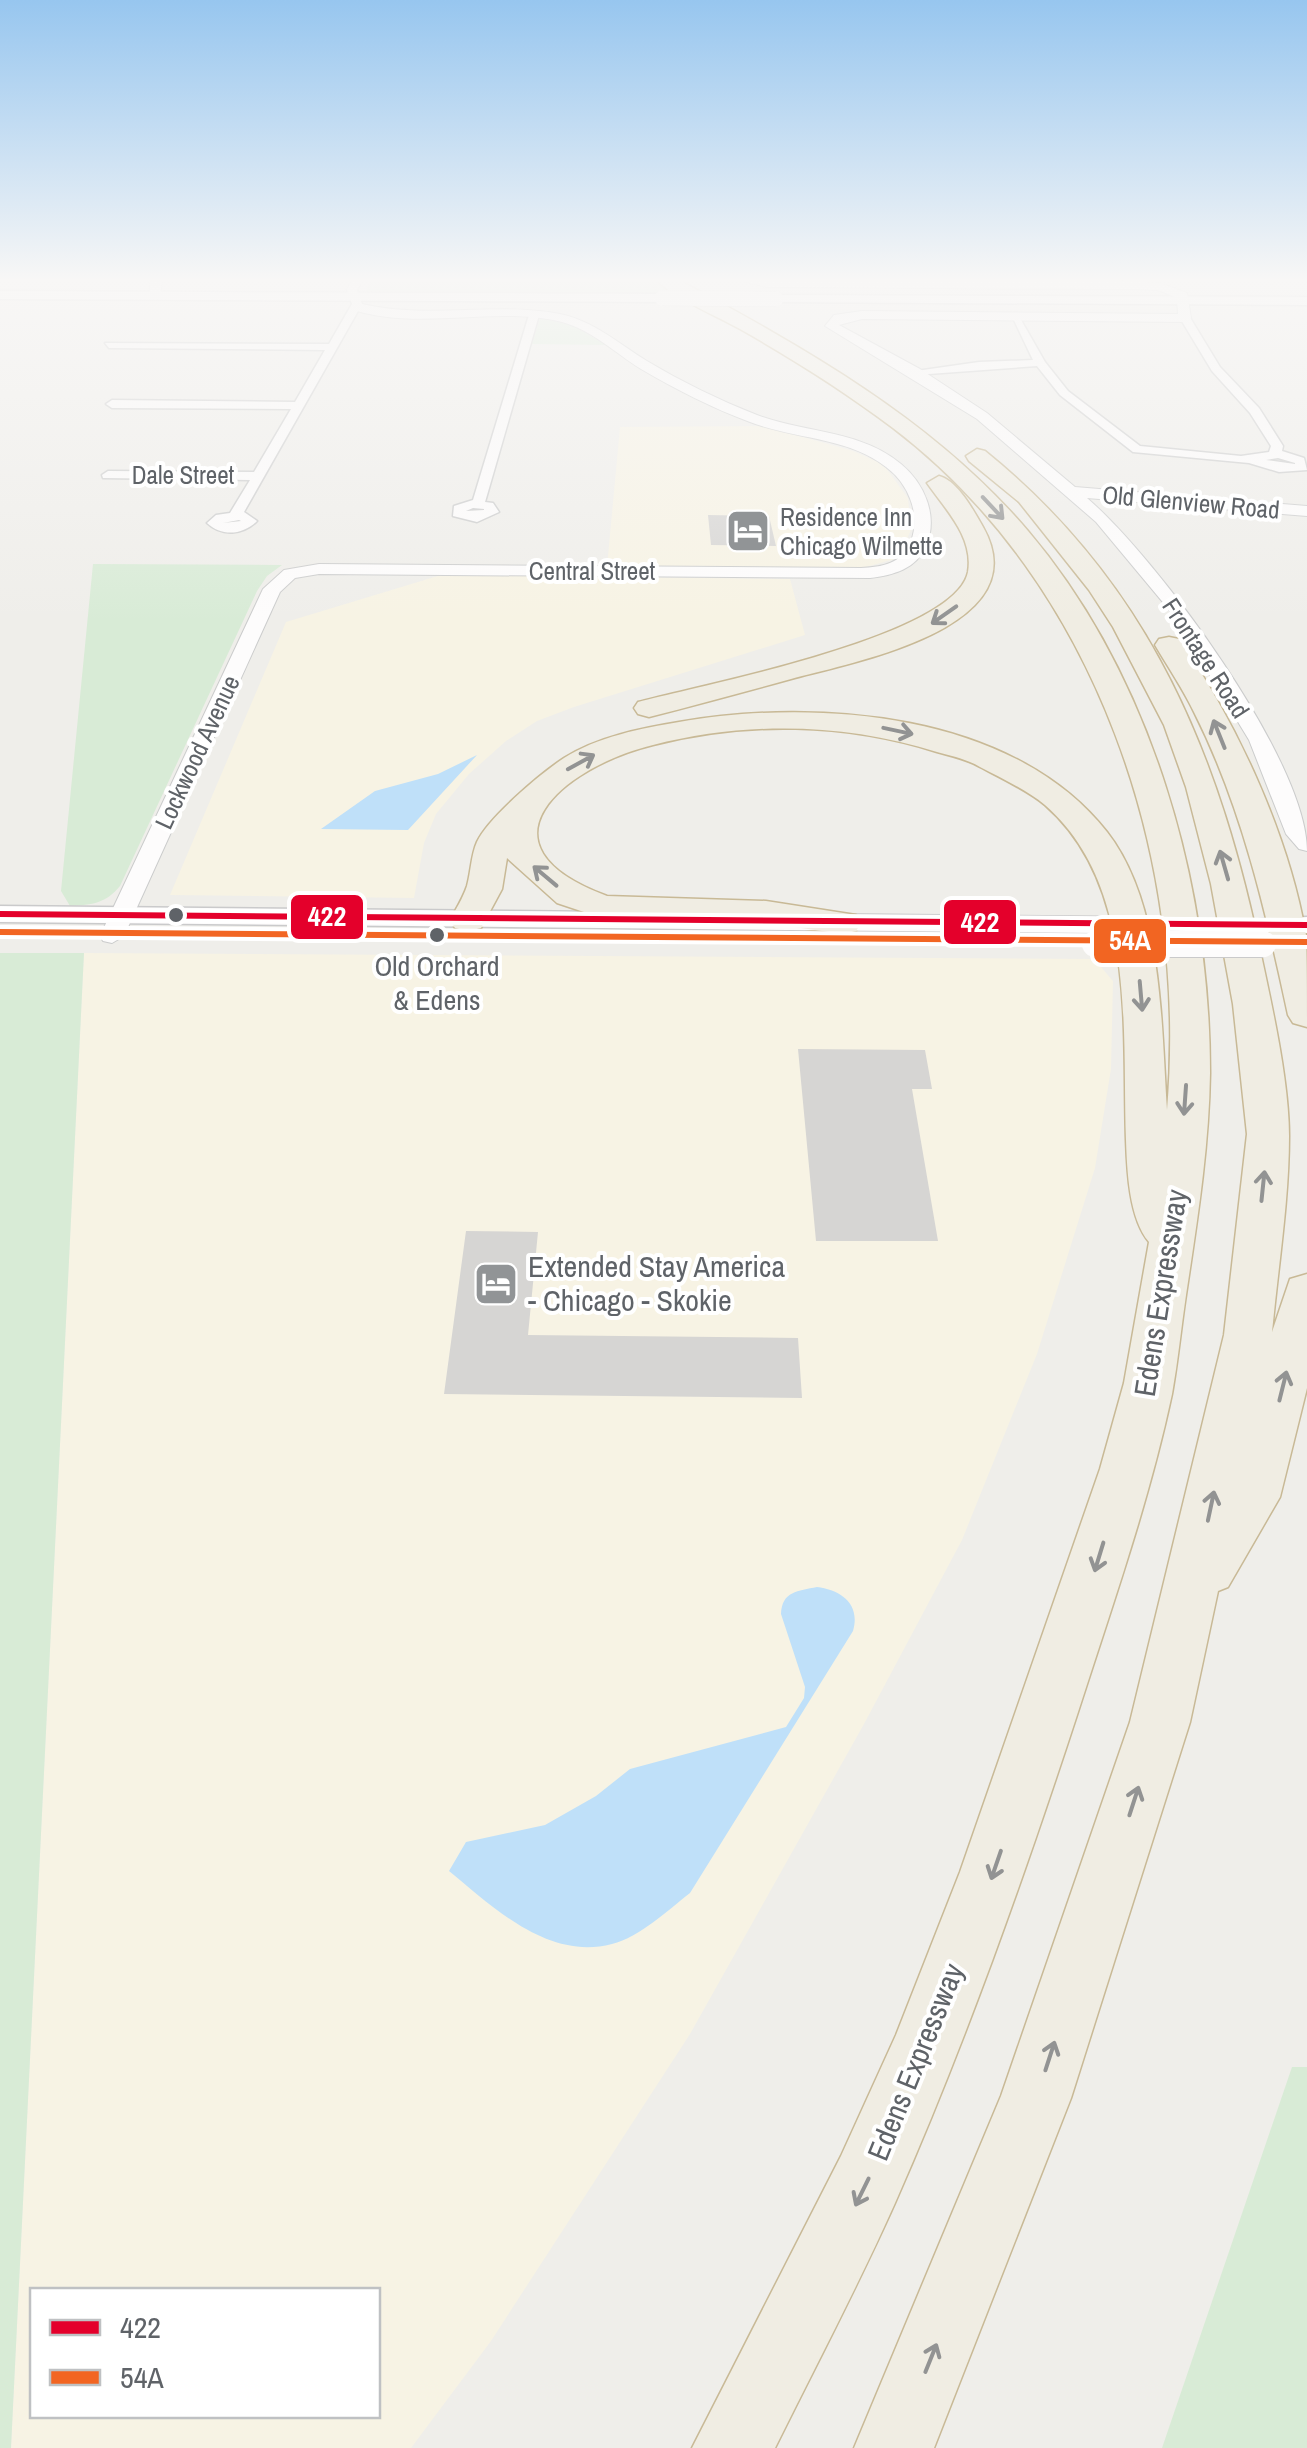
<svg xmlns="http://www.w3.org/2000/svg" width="1307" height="2448" viewBox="0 0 1307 2448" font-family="'Archivo Narrow',sans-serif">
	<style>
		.commercial { fill: #f7f3e4; fill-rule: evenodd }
		.green { fill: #d8ebd6 }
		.water { fill: #bfe0f9 }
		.building { fill: #d6d5d3 }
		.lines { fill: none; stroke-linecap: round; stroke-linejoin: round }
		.minor-casing { stroke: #cbcccc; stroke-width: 3 }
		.tertiary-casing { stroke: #cbcccc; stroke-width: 2 }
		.secondary-casing { stroke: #cacacb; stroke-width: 3 }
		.motorway-casing { stroke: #c8b996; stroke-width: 3 }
		.minor { fill: #fdfcfc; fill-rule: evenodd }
		.tertiary { fill: #fdfcfc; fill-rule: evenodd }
		.secondary { fill: #fdfcfc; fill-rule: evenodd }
		.motorway { fill: #f0ede3; fill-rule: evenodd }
		.secondary-bridge-far1-casing { stroke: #cacacb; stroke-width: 16; stroke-linecap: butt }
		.secondary-bridge-casing { stroke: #cacacb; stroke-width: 28; stroke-linecap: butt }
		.secondary-bridge-far1 { stroke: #fdfcfc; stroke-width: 15 }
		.secondary-bridge { stroke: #fdfcfc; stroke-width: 26 }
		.bus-1-casing { stroke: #fff; stroke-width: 8 }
		.bus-2-casing { stroke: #fff; stroke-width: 8 }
		.bus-1 { fill: #e4002b; fill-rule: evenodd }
		.bus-2 { fill: #f26522; fill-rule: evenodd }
		.oneway { stroke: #929393 }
		.bus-dot { fill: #5f6368; stroke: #fff; stroke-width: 4 }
		.labels { text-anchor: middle; stroke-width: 8; stroke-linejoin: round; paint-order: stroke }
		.far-street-label { font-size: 25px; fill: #5f6368; stroke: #fff }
		.far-poi-label { font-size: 25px; fill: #5f6368; stroke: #fff; text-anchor: start }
		.bus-label { font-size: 28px; fill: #5f6368; stroke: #fff }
		.poi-label { font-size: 30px; fill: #5f6368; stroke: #fff; text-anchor: start }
		.street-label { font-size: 30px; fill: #5f6368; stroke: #fff }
		.line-badge { stroke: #fff; stroke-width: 4 }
		.badge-label { font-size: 28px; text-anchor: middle; font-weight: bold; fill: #fff }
	</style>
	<rect width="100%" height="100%" fill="#efeeea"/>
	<g class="commercial">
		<polygon points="764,426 853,451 883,464 908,498 911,530 898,558 859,569 607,567 620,427"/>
		<polygon points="441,575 790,579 805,635 574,707 537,721 506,741 469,774 436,814 424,843 414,898 170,895 286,622"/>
		<path d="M84,953l1010,6 19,22 -2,88 -16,99 -58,186 -75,186 -98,184 -174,310 -199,307 -80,107h-400zM32,2290h346v126h-346z"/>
	</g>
	<g class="green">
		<polygon points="372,279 649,279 676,294 373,293 366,291"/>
		<polygon points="540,318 574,326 606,345 532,344"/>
		<path d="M93,564l189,1 -15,11 -10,15 -137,295c-14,17 -27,19 -50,20l-9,-15z"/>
		<polygon points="0,953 84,953 11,2448 0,2448"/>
		<polygon points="1292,2067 1307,2067 1307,2448 1162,2448"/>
	</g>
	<g class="water">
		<polygon points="477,755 408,830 321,829 375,791 438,774"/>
		<path d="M817,1587c23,3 44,16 36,44l-163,262c-22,17 -50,44 -78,51 -64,17 -119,-37 -163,-73l17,-29 79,-17 51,-29 34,-27 156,-42 18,-29 1,-11 -24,-73c1,-23 17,-23 36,-27z"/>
	</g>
	<g class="building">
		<polygon points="708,515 769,516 776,546 711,545"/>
		<polygon points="798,1049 925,1050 932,1089 912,1089 938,1241 816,1241"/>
		<polygon points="466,1231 538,1232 528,1335 798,1338 802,1398 444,1394"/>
	</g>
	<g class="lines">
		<defs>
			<g id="minor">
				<path d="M353,279h10l-6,11 5,14 -118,208 13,9c-14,14 -35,16 -50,2l9,-8 14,-2 20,-33 -147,-2 -1,-3 6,-4 146,1 37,-63 -179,-1 -6,-4 6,-4 183,2 30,-52 -216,-2 -4,-5 224,1 23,-40 -5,-14zM241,521l-18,2 16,-3z"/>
				<path d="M534,312l5,3 -54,187 8,1 6,9 -22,10 -24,-6 1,-10 19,-6 56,-185zM473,508l11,1v1l-18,1z"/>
				<path d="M1017,313l28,49 23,29 72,55 101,10 28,-4 2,-6 -21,-33 -38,-42 -32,-53 9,-2 31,51 39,41 24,38 -1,5 22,7 3,12 -28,2 -30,-9 -116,-11 -73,-57 -23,-29 -122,9 -6,-3 70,-10 54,-2 -21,-44zM1278,458l17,5v1l-29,-4z"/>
			</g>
			<g id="tertiary">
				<polygon points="150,279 162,279 160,299 150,296"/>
				<path d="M734,279l395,2 31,2 27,10 4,25 -6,4 -323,-3 -23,6 81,44 67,44 88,74 232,19v10l-220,-18c69,59 220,262 220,353l-8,-2 -13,-15 -37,-94 -78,-128 -75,-90 -119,-103 -152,-93 9,-11 28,-4 316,3 -1,-16 -19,-8 -29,-1 -362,-2z"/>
				<path d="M355,302c66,19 138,-1 205,12 34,7 59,30 87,47 35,21 72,39 110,54 47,18 104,15 144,49 23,19 38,52 25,82 -10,23 -32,29 -56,32l-551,-4 -24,4 -15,14 -156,344 -12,7 -9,-2 -3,-5 163,-347 21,-19 35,-6 542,4c21,-1 41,-4 50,-27 10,-26 -2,-57 -25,-74 -38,-30 -92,-28 -136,-45 -38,-14 -75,-33 -109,-53 -26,-16 -49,-39 -79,-47 -68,-17 -145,10 -211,-13z"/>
			</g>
			<g id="secondary">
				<polygon points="0,291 662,294 669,298 662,302 0,299"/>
				<polygon points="776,295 1307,297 1307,305 771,302 771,296"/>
				<polygon points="0,906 1099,917 1109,919 1113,925 1109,931 1099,933 0,922"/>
				<polygon points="1307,917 1307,933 1247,932 1243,926 1247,920"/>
			</g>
			<g id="motorway">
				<path d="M655,279h22c127,69 256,140 351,252 124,146 182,353 182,542 -1,75 -13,149 -24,222 -5,33 -8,66 -14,99 -23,108 -61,215 -95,321 -54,165 -112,329 -182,488 -37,83 -80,164 -120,245h-83l149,-292 55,-121 64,-163 140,-403 24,-86 25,-141c-20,-23 -22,-72 -23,-102 -4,-110 11,-255 -81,-335 -18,-15 -44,-27 -65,-38 -13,-8 -29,-11 -43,-15 -92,-29 -190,-31 -284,-7 -90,22 -184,100 -46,151l159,5 90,14 5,8 -5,8 -13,3 -77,-11 -164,-5 -45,-15 -50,-45 -5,31 -21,39 -13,3 -13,-3 -5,-8c6,-11 13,-22 17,-34 4,-14 4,-31 10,-44 11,-24 64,-69 87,-84 33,-21 78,-30 115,-36 138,-24 334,-10 428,110 56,72 54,191 60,278 22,-251 -70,-527 -274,-682 -49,-37 -100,-69 -153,-99 -27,-15 -63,-29 -85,-50z"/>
				<path d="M977,449l8,2c168,136 236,308 278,513 11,51 26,121 26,172 0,65 -11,131 -17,196l18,-53 17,-5v114l-27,109 -52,90 -10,4 -28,131 -119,376 -137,350h-80l147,-352 129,-374 94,-387 23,-201 -14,-130 -22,-120 -25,-97 -22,-62 -51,-98 -24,-37 -70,-88 -50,-41 -3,-5z"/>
				<path d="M939,476c18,4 35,35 44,51 57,101 -130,135 -192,152 -47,13 -95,26 -142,38l-11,-3 -4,-6 4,-6c63,-17 317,-65 330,-130 6,-35 -23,-63 -41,-89z"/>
				<path d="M1169,637l10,2c58,84 109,194 127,296 1,28 1,62 1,92l-14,-4 -5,-8c-22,-103 -46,-208 -94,-303 -11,-23 -26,-45 -39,-67l4,-6z"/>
			</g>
		</defs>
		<use href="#minor" class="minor-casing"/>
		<use href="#tertiary" class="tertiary-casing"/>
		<use href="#secondary" class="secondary-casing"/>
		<use href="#motorway" class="motorway-casing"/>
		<use href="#minor" class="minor"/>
		<use href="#tertiary" class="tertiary"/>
		<use href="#secondary" class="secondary"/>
		<use href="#motorway" class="motorway"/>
		<defs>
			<polyline id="secondary-bridge-far1" points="662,298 776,299"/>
			<polyline id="secondary-bridge" points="1095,944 1263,944"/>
		</defs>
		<use href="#secondary-bridge-far1" class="secondary-bridge-far1-casing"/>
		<use href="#secondary-bridge" class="secondary-bridge-casing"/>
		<use href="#secondary-bridge-far1" class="secondary-bridge-far1"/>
		<use href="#secondary-bridge" class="secondary-bridge"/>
		<defs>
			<polygon id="bus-1" points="0,911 1307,922 1307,928 0,917"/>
			<polygon id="bus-2" points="0,929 1307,939 1307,945 0,935"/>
		</defs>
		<use href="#bus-1" class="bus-1-casing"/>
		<use href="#bus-2" class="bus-2-casing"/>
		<use href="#bus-1" class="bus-1"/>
		<use href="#bus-2" class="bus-2"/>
	</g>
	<defs><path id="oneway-shaft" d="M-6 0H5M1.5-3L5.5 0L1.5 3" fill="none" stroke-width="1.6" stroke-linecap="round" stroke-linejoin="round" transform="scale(2.5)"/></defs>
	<g class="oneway">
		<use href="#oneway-shaft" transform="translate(993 508) rotate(47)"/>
		<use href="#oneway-shaft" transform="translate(944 615) rotate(145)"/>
		<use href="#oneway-shaft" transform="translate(898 731) rotate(12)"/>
		<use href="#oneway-shaft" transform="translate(1219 734) rotate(-112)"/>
		<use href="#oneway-shaft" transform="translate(581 762) rotate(-29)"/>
		<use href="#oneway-shaft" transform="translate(1224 865) rotate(-106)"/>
		<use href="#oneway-shaft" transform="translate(545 876) rotate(-140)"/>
		<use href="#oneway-shaft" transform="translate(1141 996) rotate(85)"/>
		<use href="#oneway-shaft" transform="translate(1185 1100) rotate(94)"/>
		<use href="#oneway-shaft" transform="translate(1263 1186) rotate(-84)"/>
		<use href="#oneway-shaft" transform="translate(1283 1386) rotate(-76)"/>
		<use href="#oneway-shaft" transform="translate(1211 1506) rotate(-78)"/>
		<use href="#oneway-shaft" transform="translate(1099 1557) rotate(107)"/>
		<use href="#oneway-shaft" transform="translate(1134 1801) rotate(-72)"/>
		<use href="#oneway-shaft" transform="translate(996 1865) rotate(109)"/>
		<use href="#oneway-shaft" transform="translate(1050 2056) rotate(-72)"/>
		<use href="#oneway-shaft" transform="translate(862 2192) rotate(116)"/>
		<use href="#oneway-shaft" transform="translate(931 2358) rotate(-68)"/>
	</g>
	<linearGradient id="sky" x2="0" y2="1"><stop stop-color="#97c6ef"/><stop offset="0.45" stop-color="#f8f7f6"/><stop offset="1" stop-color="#f8f7f6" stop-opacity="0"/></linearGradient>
	<rect width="1307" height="622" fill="url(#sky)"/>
	<defs>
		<symbol id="hotel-square" viewBox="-11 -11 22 22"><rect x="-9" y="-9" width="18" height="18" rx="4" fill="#919496" stroke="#fff"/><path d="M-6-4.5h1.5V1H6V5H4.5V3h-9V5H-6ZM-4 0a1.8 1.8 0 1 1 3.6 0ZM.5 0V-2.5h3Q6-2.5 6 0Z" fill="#fff"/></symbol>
	</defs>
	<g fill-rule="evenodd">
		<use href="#hotel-square" x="723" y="506" width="50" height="50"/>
		<use href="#hotel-square" x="471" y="1259" width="50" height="50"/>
	</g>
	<g class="bus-dot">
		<circle cx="176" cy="915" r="9"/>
		<circle cx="437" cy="935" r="9"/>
	</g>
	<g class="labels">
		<g class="far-street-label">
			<text x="183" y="484">Dale Street</text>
			<text transform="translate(1191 502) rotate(5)" y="9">Old Glenview Road</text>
			<text x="592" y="580">Central Street</text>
			<text transform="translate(1206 658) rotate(57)" y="9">Frontage Road</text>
			<text transform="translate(197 752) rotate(-65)" y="9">Lockwood Avenue</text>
		</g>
		<g class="far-poi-label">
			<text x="780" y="526">Residence Inn<tspan x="780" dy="29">Chicago Wilmette</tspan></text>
		</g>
		<g class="bus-label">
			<text x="437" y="976">Old Orchard<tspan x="437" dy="34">&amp; Edens</tspan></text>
		</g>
		<g class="poi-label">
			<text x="528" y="1277">Extended Stay America<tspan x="528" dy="34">- Chicago - Skokie</tspan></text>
		</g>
		<g class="street-label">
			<text transform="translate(1161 1293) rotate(-81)" y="10">Edens Expressway</text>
			<text transform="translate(916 2062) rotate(-68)" y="10">Edens Expressway</text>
		</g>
	</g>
	<g class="line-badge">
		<rect x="289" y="893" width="76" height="48" rx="10" fill="#e4002b"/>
		<rect x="942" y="898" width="76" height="48" rx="10" fill="#e4002b"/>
		<rect x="1092" y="917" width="76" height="48" rx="10" fill="#f26522"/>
	</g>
	<g class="badge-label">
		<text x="327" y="926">422</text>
		<text x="980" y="932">422</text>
		<text x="1130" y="950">54A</text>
	</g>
	<rect x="30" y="2288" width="350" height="130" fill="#ffffff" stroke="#bfc1c3" stroke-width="2.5"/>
	<rect x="50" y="2320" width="50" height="15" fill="#e4002b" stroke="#bfc1c3" stroke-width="2.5"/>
	<text x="120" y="2338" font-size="30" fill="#5f6368">422</text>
	<rect x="50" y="2370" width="50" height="15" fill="#f26522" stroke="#bfc1c3" stroke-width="2.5"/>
	<text x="120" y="2388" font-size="30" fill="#5f6368">54A</text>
</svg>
